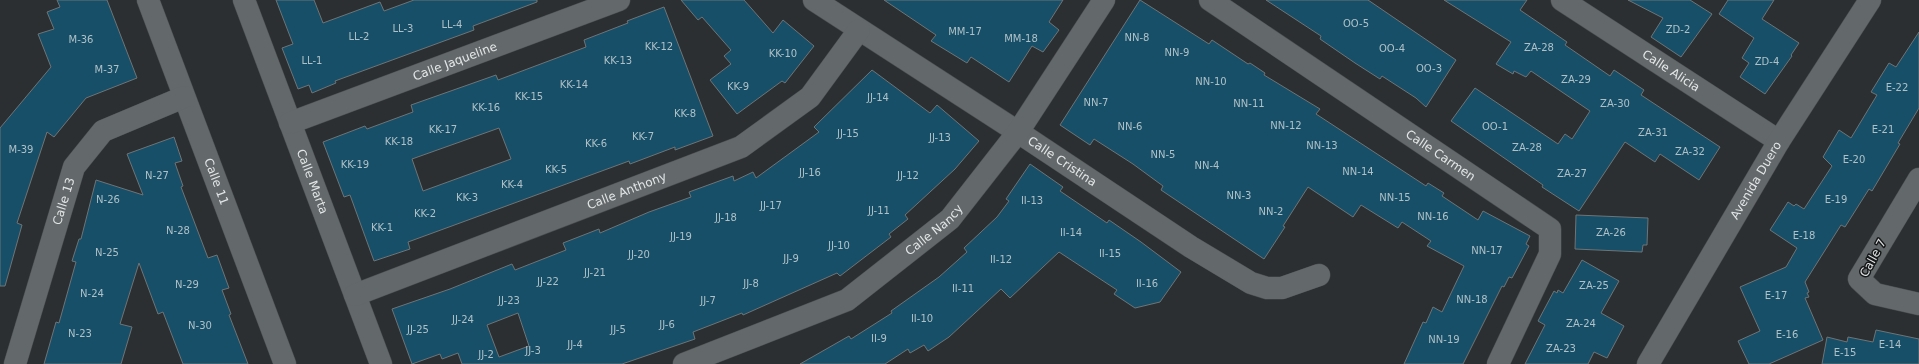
<svg xmlns="http://www.w3.org/2000/svg" width="1919" height="364" viewBox="0 0 1919 364" font-family="'DejaVu Sans',sans-serif">
	<style>
		.building { fill: #164f67; stroke: #6f7476; fill-rule: evenodd }
		.lines { fill: none; stroke-linecap: round; stroke-linejoin: round }
		.minor-casing { stroke: #4a4d4f; stroke-width: 23 }
		.minor { stroke: #63686a; stroke-width: 22 }
		.labels { text-anchor: middle; stroke-width: 3; stroke-linejoin: round; paint-order: stroke }
		.number-label { font-size: 10px; fill: #b0c0c7 }
		.street-label { font-size: 12px; fill: #e3e6e7; stroke: #151718 }
	</style>
	<rect width="100%" height="100%" fill="#2b2f32"/>
	<g class="building">
		<polygon points="57,0 107,0 137,78 86,98 54,137 47,132 17,223 22,225 5,286 0,286 0,128 51,67 38,34 54,29 47,12 60,7"/>
		<polygon points="276,0 314,0 323,23 380,2 384,11 414,0 537,0 537,2 473,26 474,30 335,81 336,83 312,93 309,85 298,89 282,48 293,44"/>
		<polygon points="681,0 744,0 773,33 783,20 814,46 785,83 782,81 737,114 710,80 731,64 724,56 731,50 702,17 698,20"/>
		<polygon points="884,0 1063,0 1049,22 1059,30 1043,52 1032,46 1009,82 971,57 967,63 931,41 936,35"/>
		<polygon points="1140,0 1209,44 1212,40 1248,64 1250,63 1265,73 1264,75 1320,109 1316,114 1426,186 1428,183 1444,193 1442,196 1478,220 1483,211 1530,236 1526,244 1529,246 1512,278 1509,277 1504,287 1502,286 1463,364 1404,364 1423,322 1426,323 1433,307 1442,312 1464,266 1427,246 1431,241 1402,222 1398,228 1361,205 1353,217 1308,187 1283,226 1285,227 1264,259 1161,190 1163,186 1133,164 1094,139 1090,145 1060,125"/>
		<polygon points="1266,0 1368,0 1456,60 1426,107 1416,98 1382,76 1380,79 1355,63 1320,39 1321,36"/>
		<polygon points="1444,0 1527,0 1520,10 1567,42 1565,45 1610,76 1614,70 1644,90 1641,95 1720,147 1699,180 1660,154 1655,162 1625,142 1579,211 1542,187 1543,185 1451,121 1475,88 1558,144 1565,134 1572,139 1590,111 1531,71 1526,77 1514,71 1513,74 1496,64 1511,42"/>
		<polygon points="1628,0 1690,0 1712,14 1681,57 1651,37 1663,18"/>
		<polygon points="1728,0 1774,0 1762,19 1799,43 1791,55 1792,56 1765,94 1740,77 1749,63 1742,58 1754,38 1719,14"/>
		<path d="M664,7l49,129 -38,14v-3l-45,17 -1,-3 -180,66 -41,15 2,7 -36,12 -24,-66 -6,2 -21,-55 42,-16 2,3 46,-17 -2,-7 85,-30 2,5 88,-33 -2,-7 44,-17 -1,-2zM499,128l12,31 -88,32 -11,-32z"/>
		<polygon points="1919,32 1919,108 1898,143 1900,144 1872,191 1869,189 1845,227 1841,225 1805,282 1809,292 1807,293 1809,297 1805,298 1823,340 1769,364 1749,364 1738,341 1760,331 1740,287 1786,267 1797,248 1770,230 1788,202 1794,206 1796,204 1804,209 1832,166 1823,157 1839,130 1851,138 1877,95 1871,92 1889,63 1896,67"/>
		<path d="M872,70l58,43 7,-8 42,36 -24,28 -50,46 3,4 -19,15 2,3 -51,39 -3,-3 -94,42 -1,-2 -49,19 2,7 -73,25h-160l-4,-11 -16,6 -2,-5 -28,10 -20,-55 58,-20 62,-25 3,6 51,-20 -3,-7 36,-14 1,4 49,-21 42,-15 -2,-5 44,-16 1,5 19,-9 3,6 63,-46 -5,-5zM518,313l11,33 -30,11 -12,-32z"/>
		<polygon points="174,137 182,161 175,163 183,186 181,187 208,258 217,255 229,288 222,290 231,314 229,315 248,364 183,364 163,312 158,314 139,263 120,324 132,327 121,364 44,364 56,322 59,323 76,262 72,261 79,239 81,239 96,180 143,195 127,154"/>
		<polygon points="1030,164 1063,187 1060,191 1107,223 1109,220 1141,242 1181,272 1160,302 1135,308 1114,294 1117,290 1059,252 1010,298 1001,289 949,337 928,351 924,345 910,353 908,349 885,364 800,364 849,336 851,339 892,313 891,311 939,277 967,252 964,248 997,217 1009,201 1006,199"/>
		<polygon points="1576,215 1648,218 1647,245 1643,245 1642,252 1575,249"/>
		<polygon points="1582,260 1619,281 1601,313 1624,326 1607,358 1594,352 1588,364 1525,364 1545,325 1538,321 1554,291 1557,293 1558,290 1563,293"/>
		<polygon points="1876,330 1919,339 1919,364 1822,364 1827,337 1847,342 1848,337 1873,342"/>
	</g>
	<g class="lines">
		<defs>
			<g id="minor">
				<path id="s1" d="M148,0l137,364"/>
				<path id="s2" d="M244,0l137,364"/>
				<path id="s3" d="M814,0l204,132 173,115 60,36 16,5h15l37,-13"/>
				<path id="s4" d="M1210,0l340,229v25l-52,110"/>
				<path id="s5" d="M1562,0l217,141"/>
				<path id="s6" d="M290,123l329,-123"/>
				<polyline points="1919,179 1859,279 1875,294 1919,304"/>
				<path id="s7" d="M355,295l386,-148 69,-50 49,-67"/>
				<path id="s8" d="M15,364l59,-197 29,-36 81,-34"/>
				<path id="s9" d="M684,364l163,-64 103,-81 68,-87 86,-132"/>
				<path id="s10" d="M1648,364l131,-223 91,-141"/>
			</g>
		</defs>
		<use href="#minor" class="minor-casing"/>
		<use href="#minor" class="minor"/>
	</g>
	<g class="labels">
		<g class="number-label">
			<text x="1356" y="27">OO-5</text>
			<text x="452" y="28">LL-4</text>
			<text x="403" y="32">LL-3</text>
			<text x="1678" y="33">ZD-2</text>
			<text x="965" y="35">MM-17</text>
			<text x="359" y="40">LL-2</text>
			<text x="1137" y="41">NN-8</text>
			<text x="1021" y="42">MM-18</text>
			<text x="81" y="43">M-36</text>
			<text x="659" y="50">KK-12</text>
			<text x="1539" y="51">ZA-28</text>
			<text x="1392" y="52">OO-4</text>
			<text x="1177" y="56">NN-9</text>
			<text x="783" y="57">KK-10</text>
			<text x="312" y="64">LL-1</text>
			<text x="618" y="64">KK-13</text>
			<text x="1767" y="65">ZD-4</text>
			<text x="1429" y="72">OO-3</text>
			<text x="107" y="73">M-37</text>
			<text x="1576" y="83">ZA-29</text>
			<text x="1211" y="85">NN-10</text>
			<text x="574" y="88">KK-14</text>
			<text x="738" y="90">KK-9</text>
			<text x="1897" y="91">E-22</text>
			<text x="529" y="100">KK-15</text>
			<text x="878" y="101">JJ-14</text>
			<text x="1096" y="106">NN-7</text>
			<text x="1249" y="107">NN-11</text>
			<text x="1615" y="107">ZA-30</text>
			<text x="486" y="111">KK-16</text>
			<text x="685" y="117">KK-8</text>
			<text x="1286" y="129">NN-12</text>
			<text x="1130" y="130">NN-6</text>
			<text x="1495" y="130">OO-1</text>
			<text x="443" y="133">KK-17</text>
			<text x="1883" y="133">E-21</text>
			<text x="1653" y="136">ZA-31</text>
			<text x="848" y="137">JJ-15</text>
			<text x="643" y="140">KK-7</text>
			<text x="940" y="141">JJ-13</text>
			<text x="399" y="145">KK-18</text>
			<text x="596" y="147">KK-6</text>
			<text x="1322" y="149">NN-13</text>
			<text x="1527" y="151">ZA-28</text>
			<text x="21" y="153">M-39</text>
			<text x="1690" y="155">ZA-32</text>
			<text x="1163" y="158">NN-5</text>
			<text x="1854" y="163">E-20</text>
			<text x="355" y="168">KK-19</text>
			<text x="1207" y="169">NN-4</text>
			<text x="556" y="173">KK-5</text>
			<text x="1358" y="175">NN-14</text>
			<text x="810" y="176">JJ-16</text>
			<text x="1572" y="177">ZA-27</text>
			<text x="157" y="179">N-27</text>
			<text x="908" y="179">JJ-12</text>
			<text x="512" y="188">KK-4</text>
			<text x="1239" y="199">NN-3</text>
			<text x="467" y="201">KK-3</text>
			<text x="1395" y="201">NN-15</text>
			<text x="108" y="203">N-26</text>
			<text x="1836" y="203">E-19</text>
			<text x="1032" y="204">II-13</text>
			<text x="771" y="209">JJ-17</text>
			<text x="879" y="214">JJ-11</text>
			<text x="1271" y="215">NN-2</text>
			<text x="425" y="217">KK-2</text>
			<text x="1433" y="220">NN-16</text>
			<text x="726" y="221">JJ-18</text>
			<text x="382" y="231">KK-1</text>
			<text x="178" y="234">N-28</text>
			<text x="1071" y="236">II-14</text>
			<text x="1611" y="236">ZA-26</text>
			<text x="1804" y="239">E-18</text>
			<text x="681" y="240">JJ-19</text>
			<text x="839" y="249">JJ-10</text>
			<text x="1487" y="254">NN-17</text>
			<text x="107" y="256">N-25</text>
			<text x="1110" y="257">II-15</text>
			<text x="639" y="258">JJ-20</text>
			<text x="791" y="262">JJ-9</text>
			<text x="1001" y="263">II-12</text>
			<text x="595" y="276">JJ-21</text>
			<text x="548" y="285">JJ-22</text>
			<text x="751" y="287">JJ-8</text>
			<text x="1147" y="287">II-16</text>
			<text x="187" y="288">N-29</text>
			<text x="1594" y="289">ZA-25</text>
			<text x="963" y="292">II-11</text>
			<text x="92" y="297">N-24</text>
			<text x="1776" y="299">E-17</text>
			<text x="1472" y="303">NN-18</text>
			<text x="509" y="304">JJ-23</text>
			<text x="708" y="304">JJ-7</text>
			<text x="922" y="322">II-10</text>
			<text x="463" y="323">JJ-24</text>
			<text x="1581" y="327">ZA-24</text>
			<text x="667" y="328">JJ-6</text>
			<text x="200" y="329">N-30</text>
			<text x="418" y="333">JJ-25</text>
			<text x="618" y="333">JJ-5</text>
			<text x="80" y="337">N-23</text>
			<text x="1787" y="338">E-16</text>
			<text x="879" y="342">II-9</text>
			<text x="1444" y="343">NN-19</text>
			<text x="575" y="348">JJ-4</text>
			<text x="1890" y="348">E-14</text>
			<text x="1561" y="352">ZA-23</text>
			<text x="533" y="354">JJ-3</text>
			<text x="1845" y="356">E-15</text>
			<text x="486" y="358">JJ-2</text>
		</g>
		<g class="street-label">
			<text dy="4" stroke="none"><textPath href="#s6" startOffset="176">Calle Jaqueline</textPath></text>
			<text dy="4" stroke="none"><textPath href="#s5" startOffset="130">Calle Alicia</textPath></text>
			<text dy="4" stroke="none"><textPath href="#s4" startOffset="278">Calle Carmen</textPath></text>
			<text dy="4" stroke="none"><textPath href="#s3" startOffset="296">Calle Cristina</textPath></text>
			<text dy="4" stroke="none"><textPath href="#s10" startOffset="213">Avenida Duero</textPath></text>
			<text dy="4" stroke="none"><textPath href="#s1" startOffset="194">Calle 11</textPath></text>
			<text dy="4" stroke="none"><textPath href="#s2" startOffset="194">Calle Marta</textPath></text>
			<text dy="4" stroke="none"><textPath href="#s7" startOffset="291">Calle Anthony</textPath></text>
			<text dy="4" stroke="none"><textPath href="#s8" startOffset="170">Calle 13</textPath></text>
			<text dy="4" stroke="none"><textPath href="#s9" startOffset="287">Calle Nancy</textPath></text>
			<text transform="translate(1873 258) rotate(-61)" y="4">Calle 7</text>
		</g>
	</g>
</svg>
